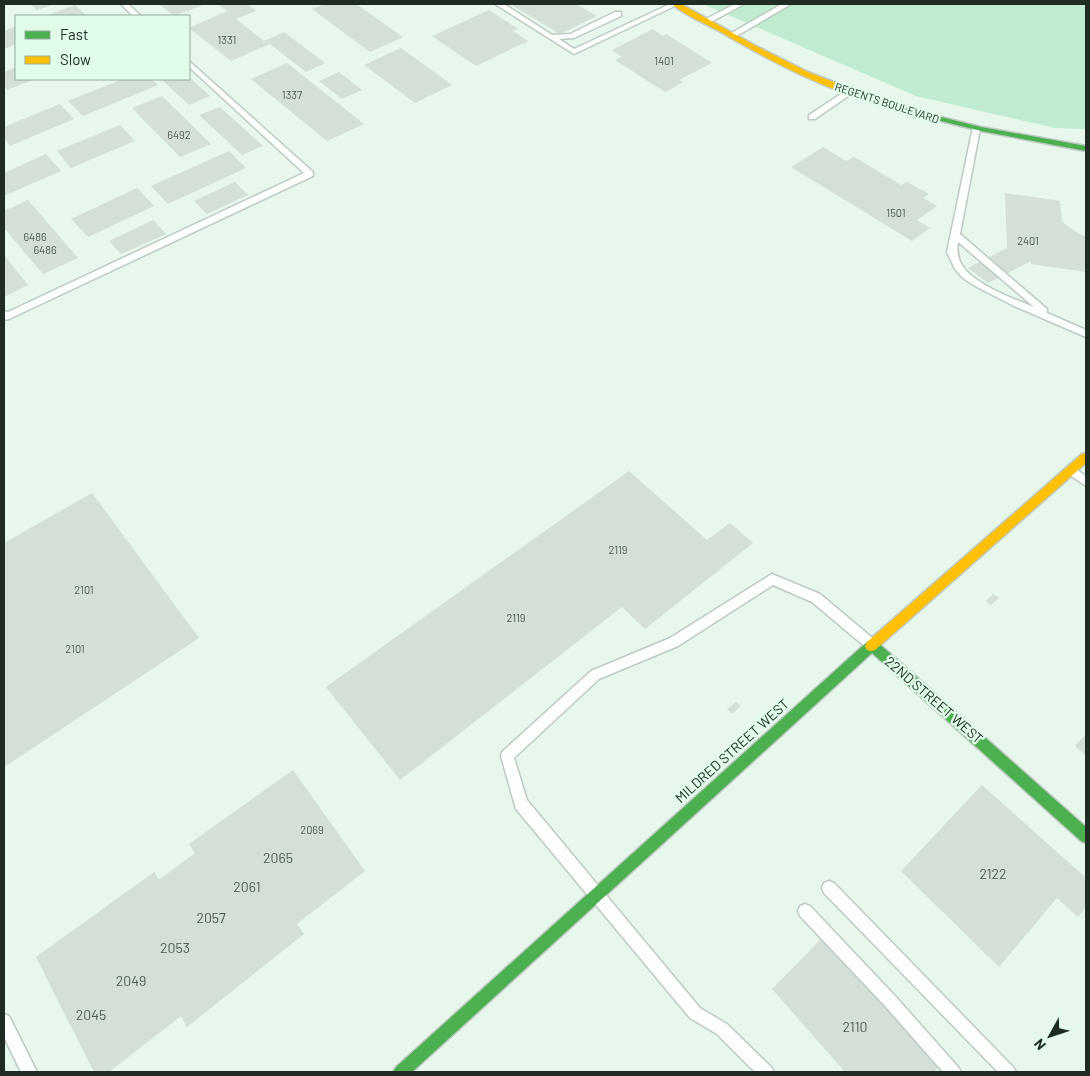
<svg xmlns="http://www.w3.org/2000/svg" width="1090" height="1076" viewBox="0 0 1090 1076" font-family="Barlow,sans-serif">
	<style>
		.green { fill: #bfecd0 }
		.building { fill: #d3dfd7 }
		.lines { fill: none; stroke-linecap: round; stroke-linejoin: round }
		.lane-casing { stroke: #becac2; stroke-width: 3 }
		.fast-casing { stroke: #becac2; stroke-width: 3 }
		.slow-casing { stroke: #becac2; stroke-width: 3 }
		.lane { fill: #fbfefc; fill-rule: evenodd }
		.fast { fill: #4caf50; fill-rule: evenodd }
		.slow { fill: #ffc107; fill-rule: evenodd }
		.labels { text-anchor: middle; stroke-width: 4.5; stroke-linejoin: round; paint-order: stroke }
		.number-label { font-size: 11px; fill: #4e5a52 }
		.far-street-label { font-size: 11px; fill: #202b24; stroke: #e1fdea }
		.street-label { font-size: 14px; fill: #202b24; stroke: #e1fdea }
		.near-number-label { font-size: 14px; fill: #4e5a52 }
	</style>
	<rect width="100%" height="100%" fill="#e7f7ec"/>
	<polygon class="green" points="703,4 1086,4 1086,129 1055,128 916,96"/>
	<g class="building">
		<polygon points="30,4 55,4 37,10"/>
		<polygon points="159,4 205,4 174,16"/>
		<polygon points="217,4 247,4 256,11 236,19 264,41 284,32 325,63 306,72 270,44 231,61 189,28 227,11"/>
		<polygon points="325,4 356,4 403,37 370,52 312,9"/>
		<polygon points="510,4 576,4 597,16 560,34"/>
		<polygon points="75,5 87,16 45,16"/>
		<polygon points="489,10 518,29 513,31 528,41 476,66 432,36"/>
		<polygon points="16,26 16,44 4,49 4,31"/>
		<polygon points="653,29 663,36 666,34 712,63 679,80 683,82 665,92 615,60 622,57 612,50"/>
		<polygon points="401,48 452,85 415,103 364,65"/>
		<polygon points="287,63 364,124 327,141 251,79"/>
		<polygon points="16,67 16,79 35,79 7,90 4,86 4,72"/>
		<polygon points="339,72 362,90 342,99 319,81"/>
		<polygon points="189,77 210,96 189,105 161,79 189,79"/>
		<polygon points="123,79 151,79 158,85 83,116 68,101"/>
		<polygon points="162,96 211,144 180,157 132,108"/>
		<polygon points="60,104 74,119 10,146 4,138 4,127"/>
		<polygon points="220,107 263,146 242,155 199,115"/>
		<polygon points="120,125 135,141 71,168 57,151"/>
		<polygon points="823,147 846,161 854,157 901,185 907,182 929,194 923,198 937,206 917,220 930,228 912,241 791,167"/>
		<polygon points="229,151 246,168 168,204 151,186"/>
		<polygon points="46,154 61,171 4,196 4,173"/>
		<polygon points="235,182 248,195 207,214 194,201"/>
		<polygon points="137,188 154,206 88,237 71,219"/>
		<polygon points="1005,193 1060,201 1062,222 1081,235 1086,236 1086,272 1031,264 1031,261 988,283 968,268 1007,248"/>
		<polygon points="28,200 78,258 43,274 4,228 4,211"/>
		<polygon points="153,220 166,234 121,254 109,241"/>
		<polygon points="4,255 28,285 4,297"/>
		<polygon points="629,471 707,540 730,523 753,543 645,629 622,607 400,780 326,687"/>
		<polygon points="92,493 199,638 4,767 4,543"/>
		<polygon points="993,594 999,598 991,605 986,601"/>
		<polygon points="736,702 741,706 732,714 727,709"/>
		<polygon points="1086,734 1086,756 1075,746"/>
		<polygon points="293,770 365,871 297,924 304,934 187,1027 181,1016 109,1072 94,1072 36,957 154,872 159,880 195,853 189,844"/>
		<polygon points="982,785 1086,878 1086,907 1078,917 1057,898 999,967 901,871"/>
		<polygon points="823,937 941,1064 934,1072 845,1072 772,989"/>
	</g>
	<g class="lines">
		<defs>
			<g id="lane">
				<polygon points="121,4 128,4 141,16 133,16"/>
				<polygon points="495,4 504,4 552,35 570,34 615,12 621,12 621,16 574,38 559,39 574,49 670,4 679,4 574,54"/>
				<polygon points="735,4 744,4 709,23 702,21"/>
				<polygon points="782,4 791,4 735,37 728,35"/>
				<polygon points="189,61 313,172 313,176 9,319 4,320 4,311 8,312 304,173 189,67"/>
				<polygon points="847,90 854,92 815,119 809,119 809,115"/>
				<path d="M973,127l7,2 -20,105 87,75v4l39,17v7l-72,-31 -37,-19 -14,-9 -8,-9 -8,-17zM958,242l76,65c-20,-8 -61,-23 -72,-42 -5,-8 -5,-15 -4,-23z"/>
				<polygon points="1071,466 1086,476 1086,486 1067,473 1066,470 1067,467"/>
				<polygon points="772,574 820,594 876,641 878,645 876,649 872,650 868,649 812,602 773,585 678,646 599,679 514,758 527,800 700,1008 727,1024 771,1067 774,1072 755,1072 717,1034 690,1018 516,809 501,756 502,752 591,671 670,638"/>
				<polygon points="829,881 834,883 1013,1067 1016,1072 998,1072 824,893 822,888 824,883"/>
				<polygon points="805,904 810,906 896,997 958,1067 961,1072 943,1072 886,1007 800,916 798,911 800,906"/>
				<polygon points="4,1014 9,1016 37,1072 21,1072 4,1037"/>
			</g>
			<g id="fast">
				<polygon points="885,103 981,127 1086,146 1086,151 981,131 885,107"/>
				<polygon points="872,640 876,641 1086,827 1086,843 1081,841 872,653 412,1072 393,1072 396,1067 868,641"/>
			</g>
			<g id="slow">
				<path d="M672,4h9l75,42 52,26 84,33 -4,2c-60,-16 -116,-45 -169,-76 -15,-8 -34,-16 -47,-27z"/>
				<polygon points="1086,453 1086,463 875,650 871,651 867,650 865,646 867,642 1082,454"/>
			</g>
		</defs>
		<use href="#lane" class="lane-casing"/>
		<use href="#fast" class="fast-casing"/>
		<use href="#slow" class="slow-casing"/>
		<use href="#lane" class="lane"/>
		<use href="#fast" class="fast"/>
		<use href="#slow" class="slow"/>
	</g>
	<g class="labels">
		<g class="number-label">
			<text x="227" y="44">1331</text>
			<text x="664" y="65">1401</text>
			<text x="292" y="99">1337</text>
			<text x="179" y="139">6492</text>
			<text x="896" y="217">1501</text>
			<text x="35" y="241">6486</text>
			<text x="1028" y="245">2401</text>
			<text x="45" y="254">6486</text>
			<text x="618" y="554">2119</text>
			<text x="84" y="594">2101</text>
			<text x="516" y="622">2119</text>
			<text x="75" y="653">2101</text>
			<text x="312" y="834">2069</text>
		</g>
		<g class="far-street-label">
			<text transform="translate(887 103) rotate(18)" y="4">REGENTS BOULEVARD</text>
		</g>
		<g class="street-label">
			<text transform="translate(934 700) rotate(41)" y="5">22ND STREET WEST</text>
			<text transform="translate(732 751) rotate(-42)" y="5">MILDRED STREET WEST</text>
		</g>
		<g class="near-number-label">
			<text x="278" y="863">2065</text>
			<text x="993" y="879">2122</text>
			<text x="247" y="892">2061</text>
			<text x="211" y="923">2057</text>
			<text x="175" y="953">2053</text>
			<text x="131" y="986">2049</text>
			<text x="91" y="1020">2045</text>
			<text x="855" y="1032">2110</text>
		</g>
	</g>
	<rect width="1090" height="1076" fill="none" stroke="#202b24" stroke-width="10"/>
	<rect x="15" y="15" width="175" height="65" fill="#e1fdea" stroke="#94a99b"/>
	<rect x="25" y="31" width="25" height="8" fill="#4caf50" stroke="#94a99b"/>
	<text x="60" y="40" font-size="15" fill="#202b24">Fast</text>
	<rect x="25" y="56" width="25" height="8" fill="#ffc107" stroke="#94a99b"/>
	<text x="60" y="65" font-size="15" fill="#202b24">Slow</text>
	<g transform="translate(1050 1036) rotate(230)" stroke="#e1fdea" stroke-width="4" paint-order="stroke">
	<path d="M0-4L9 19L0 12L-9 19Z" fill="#202b24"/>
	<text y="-8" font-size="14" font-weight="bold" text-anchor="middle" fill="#202b24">N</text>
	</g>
</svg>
